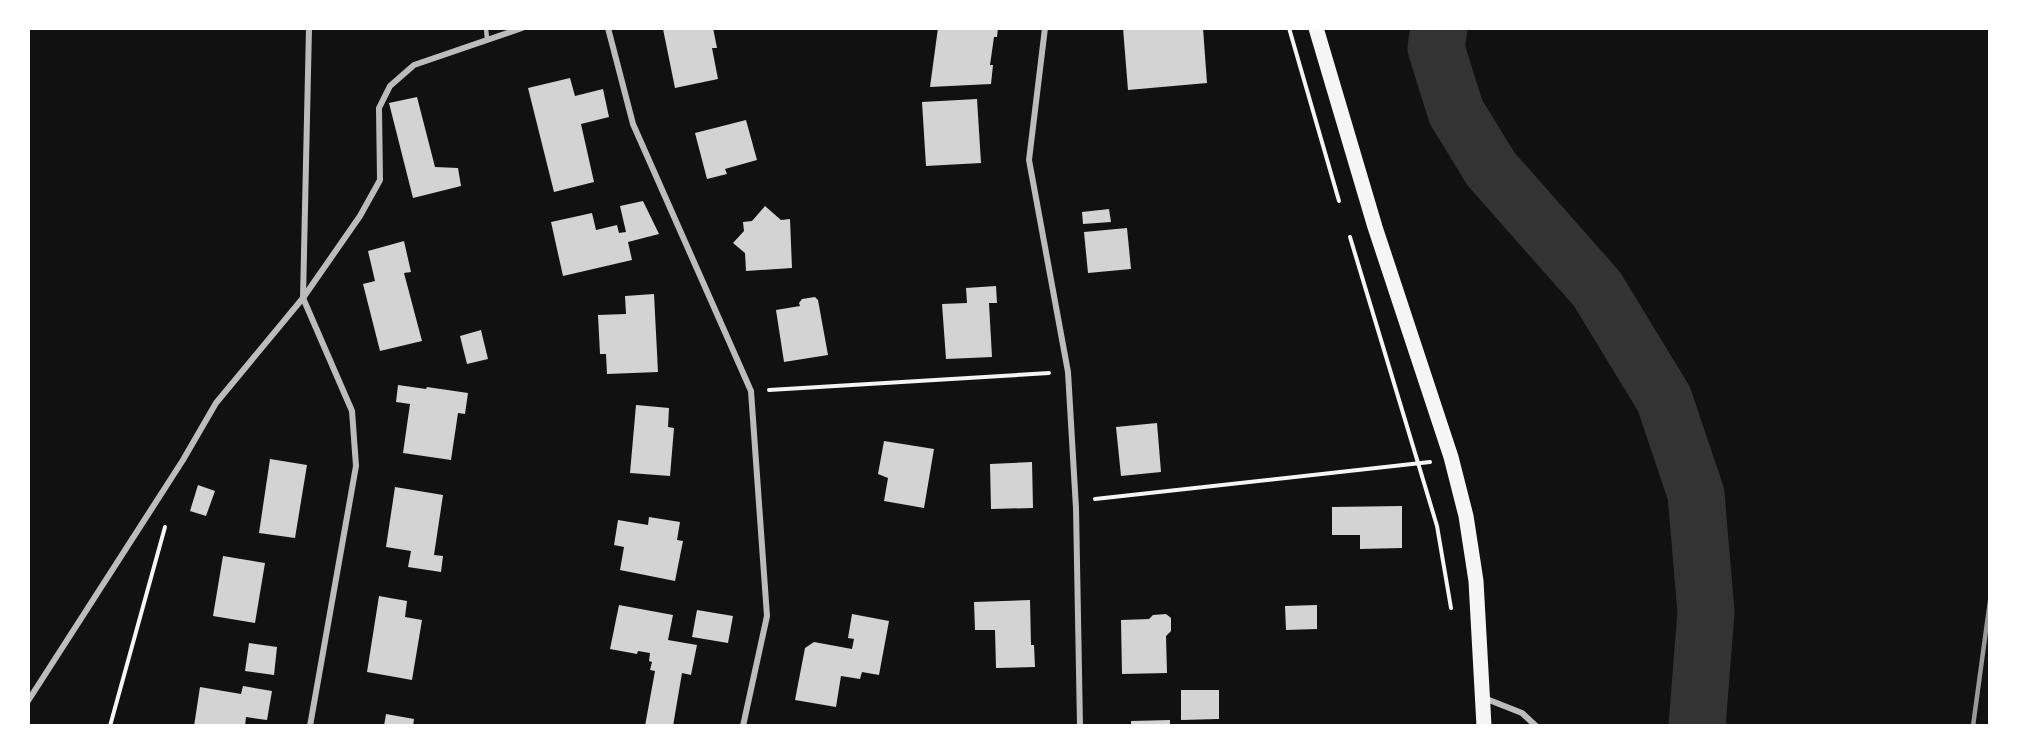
<svg xmlns="http://www.w3.org/2000/svg" width="2018" height="754" viewBox="0 0 2018 754" font-family="Jost,sans-serif">
	<style>
		.lines { fill: none; stroke-linecap: round; stroke-linejoin: round }
		.stream { stroke: #333; stroke-width: 9 }
		.river { stroke: #333; stroke-width: 57 }
		.building { fill: #d3d3d3 }
		.path { stroke: #f5f5f5; stroke-width: 4 }
		.service { stroke: #bcbcbc; stroke-width: 4.5 }
		.minor { stroke: #bcbcbc; stroke-width: 6 }
		.primary { stroke: #f5f5f5; stroke-width: 15 }
		.rail { stroke: #9a9a9a; stroke-width: 4.5 }
	</style>
	<rect width="100%" height="100%" fill="#111"/>
	<g class="lines">
		<polyline class="stream" points="1697,719 1723,726"/>
		<polyline class="river" points="1439,28 1436,48 1456,112 1491,169 1597,289 1664,399 1696,494 1706,612 1697,726"/>
	</g>
	<g class="building">
		<polygon points="668,28 713,28 717,48 712,48 718,79 675,88 663,29"/>
		<polygon points="938,28 998,28 997,37 994,37 990,65 993,65 991,84 930,87"/>
		<polygon points="1123,28 1203,28 1207,83 1128,90"/>
		<polygon points="570,78 575,96 603,89 609,117 581,124 594,182 554,192 528,88"/>
		<polygon points="417,97 435,167 458,168 461,186 413,198 389,103"/>
		<polygon points="977,99 981,163 926,166 922,102"/>
		<polygon points="746,120 757,160 725,169 727,174 707,179 695,133"/>
		<polygon points="643,201 659,234 628,242 632,260 563,276 551,222 592,213 596,230 617,225 619,233 626,232 620,206"/>
		<polygon points="765,206 781,220 790,219 792,268 746,271 745,253 733,243 744,231 743,222 752,221"/>
		<polygon points="1109,209 1111,222 1083,224 1082,212"/>
		<polygon points="1127,228 1131,269 1088,273 1084,232"/>
		<polygon points="404,241 411,272 404,273 422,341 380,351 363,284 375,281 368,251"/>
		<polygon points="996,286 997,303 989,303 992,357 946,359 942,304 967,303 966,288"/>
		<polygon points="654,294 658,372 607,374 606,354 600,354 598,315 626,314 625,296"/>
		<polygon points="815,297 818,300 828,355 784,362 776,310 800,306 799,303 802,299"/>
		<polygon points="481,330 488,359 467,364 460,336"/>
		<polygon points="398,385 426,389 427,387 468,393 465,414 458,413 451,460 403,453 410,404 396,402"/>
		<polygon points="636,405 669,408 668,427 674,428 670,476 630,473"/>
		<polygon points="1157,423 1161,472 1121,476 1116,427"/>
		<polygon points="884,441 934,449 924,508 884,501 888,478 878,474"/>
		<polygon points="270,459 307,465 295,538 259,533"/>
		<polygon points="1032,462 1033,508 991,509 990,464"/>
		<polygon points="198,485 215,491 206,516 190,511"/>
		<polygon points="395,487 443,495 434,555 443,556 441,572 408,567 411,551 386,547"/>
		<polygon points="1402,506 1402,548 1360,549 1360,535 1332,535 1332,507"/>
		<polygon points="649,517 680,522 677,540 683,541 675,581 620,570 624,547 614,545 618,520 648,525"/>
		<polygon points="223,556 265,563 255,623 213,616"/>
		<polygon points="379,596 407,601 405,617 422,620 412,680 367,672"/>
		<polygon points="1030,600 1031,645 1034,645 1035,667 996,668 995,630 975,630 974,602"/>
		<polygon points="619,605 673,615 668,640 697,645 691,675 682,673 673,726 645,726 655,671 650,670 652,662 649,661 650,653 638,651 637,654 610,649"/>
		<polygon points="1317,605 1317,629 1286,630 1285,606"/>
		<polygon points="697,610 733,616 728,643 692,637"/>
		<polygon points="852,614 889,621 879,675 862,672 860,679 841,676 836,707 795,700 805,648 814,642 852,649 854,639 848,638"/>
		<polygon points="1166,614 1171,618 1171,631 1166,636 1167,673 1122,674 1121,620 1149,619 1153,615"/>
		<polygon points="249,643 277,647 274,675 245,671"/>
		<polygon points="243,686 272,691 267,720 246,717 245,726 194,726 200,687 241,694"/>
		<polygon points="1181,690 1219,690 1219,719 1181,720"/>
		<polygon points="386,714 414,719 413,726 384,726"/>
		<polygon points="1170,720 1170,726 1131,726 1131,721"/>
	</g>
	<g class="lines">
		<g class="path">
			<polyline points="1289,28 1339,201"/>
			<polyline points="1350,237 1437,526 1451,608"/>
			<polyline points="769,390 1049,373"/>
			<polyline points="1095,499 1430,462"/>
			<polyline points="110,726 165,527"/>
		</g>
		<polyline class="service" points="486,28 487,39"/>
		<g class="minor">
			<polyline points="309,28 303,298 352,411 356,466 310,726"/>
			<polyline points="608,28 633,124 751,391 767,616 743,726"/>
			<polyline points="1045,28 1029,160 1068,372 1076,508 1080,726"/>
			<polyline points="1484,698 1522,713 1536,726"/>
			<polyline points="28,701 183,460 216,403 303,298 360,216 380,180 379,108 390,86 414,65 522,28"/>
		</g>
		<polyline class="primary" points="1316,28 1375,227 1451,457 1466,516 1476,581 1484,726"/>
		<polyline class="rail" points="1973,726 1990,601"/>
	</g>
	<rect width="2018" height="754" fill="none" stroke="#ffffff" stroke-width="60"/>
</svg>
